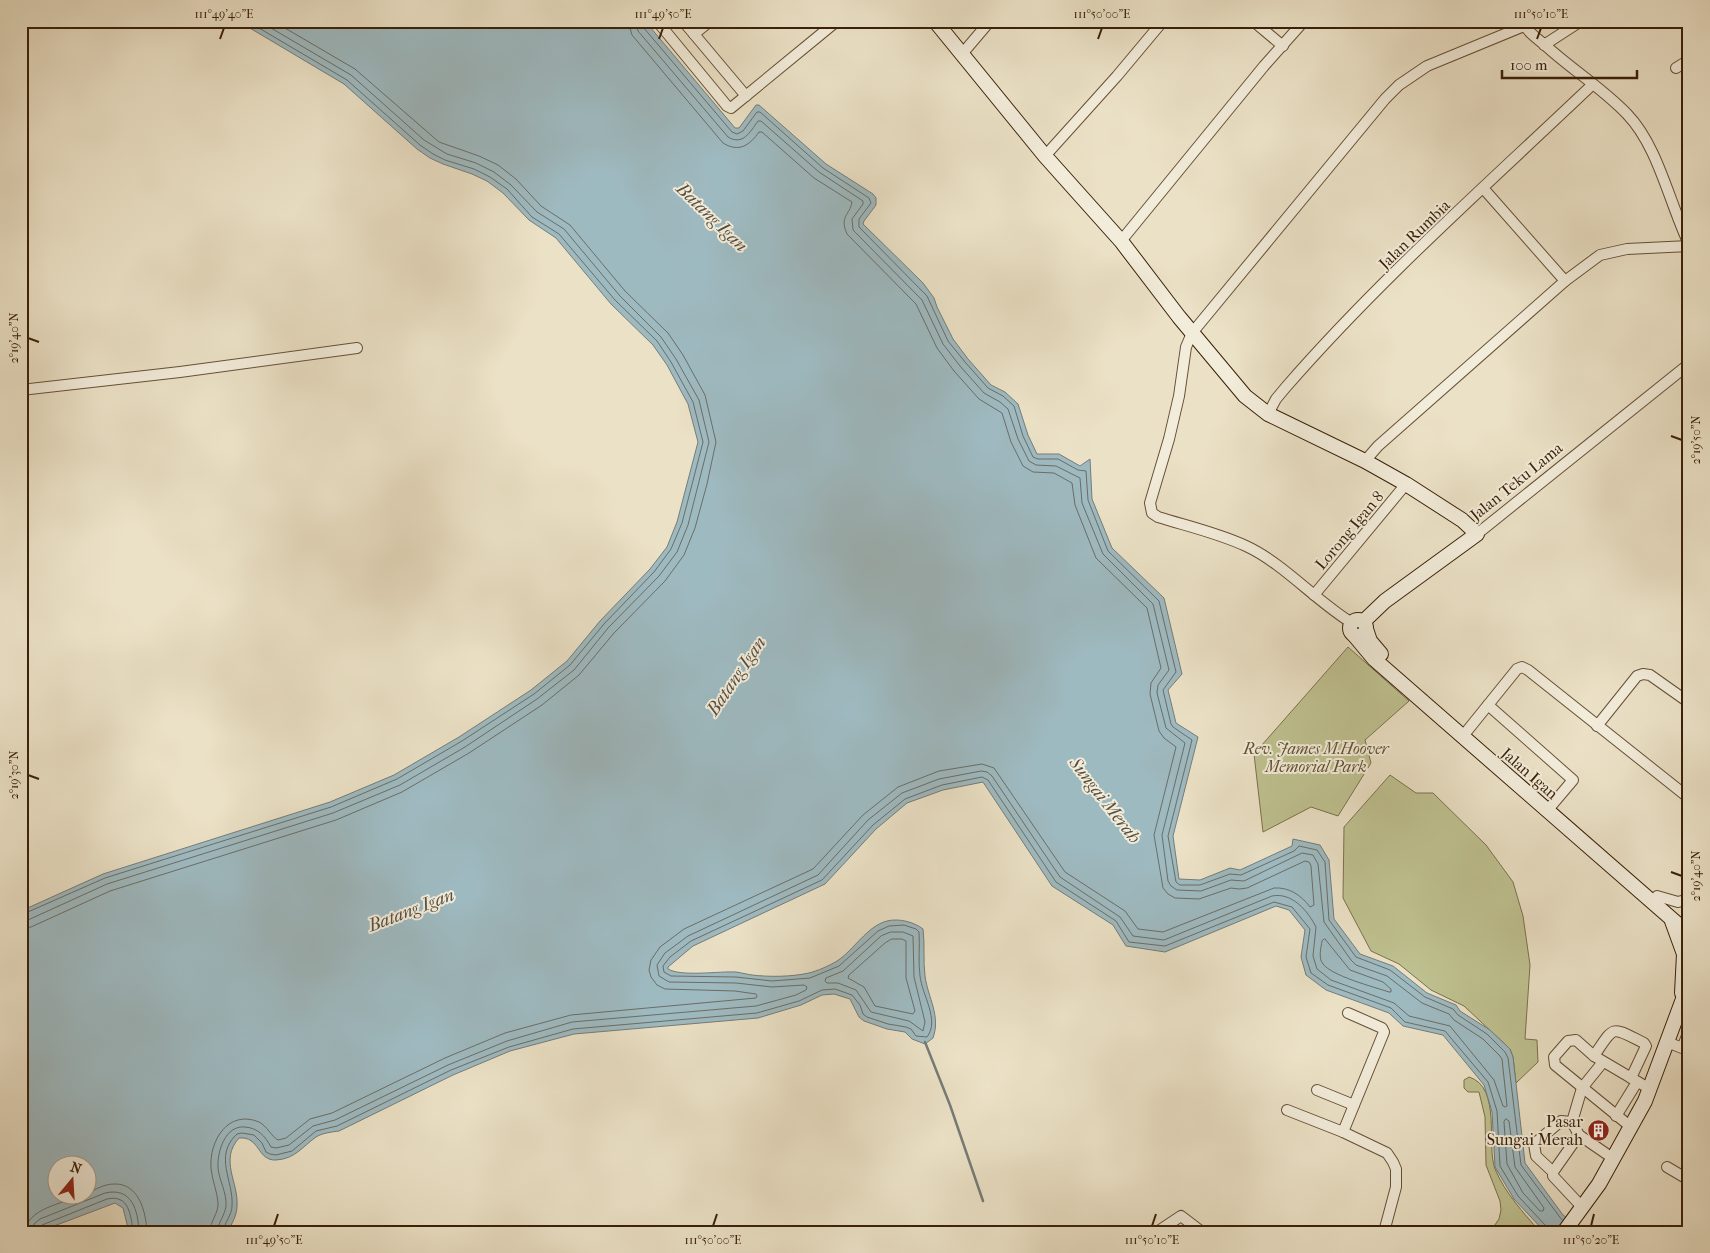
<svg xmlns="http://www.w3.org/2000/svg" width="1710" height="1253" viewBox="0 0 1710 1253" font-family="'IM FELL French Canon',serif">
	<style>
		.green { fill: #bfc190; stroke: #7c704c }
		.water { fill: #9ebac1; stroke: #767c77; fill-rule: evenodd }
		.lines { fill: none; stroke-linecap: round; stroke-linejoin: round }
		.shore { stroke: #6c6d64; stroke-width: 1 }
		.stream { stroke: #767c77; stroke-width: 2.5 }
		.street-casing { stroke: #665037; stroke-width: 12 }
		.secondary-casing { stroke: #3a2007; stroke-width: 16 }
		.street { stroke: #f2ecda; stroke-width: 10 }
		.secondary { stroke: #f2ecda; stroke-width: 14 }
		.ticks { fill: none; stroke: #3a2007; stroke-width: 2 }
		.labels { text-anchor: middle; stroke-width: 4; stroke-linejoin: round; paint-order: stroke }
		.street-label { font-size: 16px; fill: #3a2007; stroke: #f2ecda }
		.park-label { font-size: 16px; font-style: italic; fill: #625030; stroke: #f2ecda }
		.poi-label { font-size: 16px; fill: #3a2007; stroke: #f2ecda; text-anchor: end }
		.water-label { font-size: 18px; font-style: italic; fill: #584e3f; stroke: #f2ecda }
		.neatline { fill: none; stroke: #3a2007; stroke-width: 2 }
		.ticks-label { font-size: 12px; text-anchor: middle; fill: #3a2007 }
	</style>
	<rect width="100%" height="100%" fill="#ebe1c6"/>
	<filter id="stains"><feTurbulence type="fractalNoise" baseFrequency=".004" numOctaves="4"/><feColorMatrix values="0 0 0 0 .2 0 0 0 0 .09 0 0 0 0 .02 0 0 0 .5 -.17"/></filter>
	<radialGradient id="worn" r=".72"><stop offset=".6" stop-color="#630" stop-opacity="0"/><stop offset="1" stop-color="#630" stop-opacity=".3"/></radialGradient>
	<g class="green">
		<polygon points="1348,647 1409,701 1365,740 1371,763 1338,816 1311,807 1263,832 1254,754"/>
		<polygon points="1390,775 1416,793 1433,793 1486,845 1513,882 1523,916 1530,965 1525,1039 1537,1040 1538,1062 1516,1083 1513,1057 1510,1049 1464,1006 1431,990 1399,964 1371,951 1343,898 1344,827"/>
		<path d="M1469,1077c33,10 17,69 26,92 10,24 28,43 45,63h-50l9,-13 2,-9 -1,-9 -14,-36 -1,-48 -6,-25h-11l-4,-4v-8z"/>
	</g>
	<path class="water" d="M238,21h407l90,107h4l17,-23h3l67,59 47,30 3,4v7l-12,16 -1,3 60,59 11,15 3,9 16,32 15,20 23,26 14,7 13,12 10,31 9,19h22l21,12 10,-7 2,40 20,49 52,50 18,76 -14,16 8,33 22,14 -25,99 6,43 21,1 30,-12 10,2 52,-24 1,-7 27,6 9,15 5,59 26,35 33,12 34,27 29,12 4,6 30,19 20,19 3,8 12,106 38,52 24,17h-42l-31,-33 -19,-32 -3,-55 -8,-27 -41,-50 -40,-9 -14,-13 -63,-23 -20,-15 -5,-18 4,-27 -16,-20 -13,-4 -111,46 -39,-6 -13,-21 -61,-39 -69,-104 -40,8 -36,13 -31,26 -51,55 -132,62 -25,21v2c13,8 52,2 68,3 6,1 10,2 16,3 17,2 39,2 57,-2 8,-2 20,-7 28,-12 17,-11 30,-35 50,-40 12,-3 27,1 36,8 2,15 0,32 2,47 3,22 16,40 8,62l-8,6 -13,-5 -7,-7 -18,-3 -23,-8 -5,-4 -9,-18 -16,-5 -12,1 -21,10 -43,13 -184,16 -64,17 -57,24 -114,56c-7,1 -17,2 -23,6 -14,10 -21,22 -40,23 -19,1 -16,-24 -37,-22 -20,22 0,45 -2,68 0,9 -5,18 -10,26h-98l-6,-24 -8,-5 -77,29h-17v-321l82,-37 227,-72 64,-27 65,-38 72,-47 36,-29 33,-40 50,-52 17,-22 10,-25 21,-80 -10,-38 -21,-39 -14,-20 -42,-41 -55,-66 -27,-18 -26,-27 -16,-12 -15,-7 -29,-10 -13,-6 -13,-9 -73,-65zM58,1166h30v30h-30z"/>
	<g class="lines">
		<g class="shore">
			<polyline points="642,21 643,27 732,132 737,134 743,131 757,112 760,112 823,168 869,198 871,203 859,219 859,227 927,296 948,341 965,362 988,388 1003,396 1014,406 1023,436 1033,457 1038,459 1058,459 1078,470 1086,471 1088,500 1108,551 1159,601 1176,672 1163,690 1171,724 1173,727 1192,740 1168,836 1176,882 1180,885 1200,885 1230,874 1241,875 1294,851 1299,846 1317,850 1325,862 1329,920 1356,957 1390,970 1425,997 1453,1009 1458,1015 1487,1034 1505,1052 1508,1058 1521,1165 1562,1220"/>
			<polyline points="21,915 105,878 331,807 397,779 462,741 534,694 570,665 604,624 654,572 671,549 682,523 703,442 693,402 671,362 657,341 615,300 559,234 532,217 507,189 490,177 474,169 445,160 433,154 420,145 347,80 247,21"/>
			<polyline points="21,921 28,920 107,884 333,813 400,785 465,747 537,699 574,670 608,628 659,576 677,552 688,525 709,442 699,400 676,359 661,337 620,296 564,229 537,212 511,185 494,172 476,163 447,154 424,140 351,75 259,21"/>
			<polyline points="21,929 31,927 110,891 336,820 402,792 469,753 542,705 579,675 614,633 665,581 684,555 695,528 707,484 716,442 705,395 683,355 668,333 625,291 570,225 541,206 516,179 498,165 479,156 439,142 355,69 273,21"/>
			<polygon points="891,932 903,932 913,936 914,977 925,1022 923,1031 909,1021 871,1012 856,990 838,983 827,983 825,981 826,978 843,971 881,936"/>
			<polygon points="892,939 902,939 906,941 906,978 915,1011 913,1014 875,1006 864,987 848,978 849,975 885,943"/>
			<path d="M1325,939l25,31 33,12 8,7v3h-2c-15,-5 -57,-16 -66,-28 -5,-6 -2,-16 -1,-23z"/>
			<polygon points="1506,1119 1509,1121 1515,1167 1544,1208 1543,1211 1540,1211 1523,1193 1507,1164 1504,1122"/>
			<path d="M88,1193c8,-4 17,-9 26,-9 25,-1 32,28 33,48"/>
			<path d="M25,1232c1,-23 38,-29 56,-36"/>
			<path d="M32,1232l2,-8 6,-5 65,-26c27,-6 33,17 34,39"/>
			<path d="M38,1232l1,-4 3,-3 65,-26c22,-5 24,16 26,33"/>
			<path d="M210,1232c0,-11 9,-19 8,-30 -1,-11 -6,-22 -7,-34 -2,-27 17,-59 48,-46 8,4 12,14 19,18l8,-2 24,-19 22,-6 113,-55 60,-25 66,-18 185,-17 1,-2 -1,-2 -21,-3 -70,-2 -8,-4 -6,-8 -2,-7 2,-10 9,-13 24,-18 129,-60 50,-54 35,-28 41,-16 43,-7 12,4 71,104 60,39 13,18 25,3 111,-44c15,-1 27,7 36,19l4,-2 -3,-39 -2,-4 -4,-1 -58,27 -8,1 -8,-1 -32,11 -24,-1 -7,-4 -5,-6 -9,-53 22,-88 -12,-9 -5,-7 -9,-37 1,-11 10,-15 -14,-60 -51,-50 -21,-53 -3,-22 -18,-10 -21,-1 -10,-6 -12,-24 -9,-29 -23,-14 -25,-28 -17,-23 -21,-44 -69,-70c-8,-18 3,-19 5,-32l-38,-24 -52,-46h-3c-9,13 -20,21 -36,11l-91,-108 -4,-14"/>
			<path d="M217,1232c1,-9 8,-17 9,-26 1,-13 -7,-26 -8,-38 -1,-16 7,-43 27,-41 13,1 20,9 26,20l5,1 13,-3 24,-19 22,-6 113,-55 59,-24 65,-19 184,-16 40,-11 10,-5 1,-3 -3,-2 -32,2 -36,-4 -67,-1 -10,-6 -2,-11 8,-12 23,-17 130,-61 50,-55 34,-27 37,-14 42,-8 6,1 5,4 68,101 60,40 13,19 31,4 108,-44c20,-4 36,15 44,31l-3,29 4,13 14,11 63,23 15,13 41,10 44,54 9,26 2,1 2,-1 -5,-47 -2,-3 -17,-17 -29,-19 -5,-6 -27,-11 -35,-27 -31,-11 -5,-5 -27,-38 -6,-58 -5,-9 -11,-2 -58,28 -13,-1 -30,11 -24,-1 -6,-4 -3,-5 -6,-46 23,-92 -19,-15 -9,-35 1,-8 11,-15 -16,-66 -50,-50 -21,-51 -2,-25 -24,-12 -20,-1 -7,-4 -11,-22 -10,-30 -8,-7 -16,-9 -24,-27 -17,-22 -21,-44 -69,-70 -1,-11 11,-15v-3l-44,-29 -58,-51h-3c-8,11 -15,25 -30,16l-90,-106 -2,-10"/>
			<path d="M223,1232c1,-9 9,-17 9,-26 2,-25 -19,-50 5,-72l5,-1 12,2 8,8 4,9 4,2 6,1 16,-4 24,-20 21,-5 114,-56 58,-23 64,-18 184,-16 42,-12 23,-11 13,-1 17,6 8,10 3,9 4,3 21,7 18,3 5,2 5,7 11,1c13,-17 -5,-42 -7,-61 -2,-14 0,-29 -1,-44l-3,-3 -12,-4 -15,1 -11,5 -39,35 -29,12 -38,3 -36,-4 -65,-1 -7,-4 -1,-6 7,-9 21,-16 131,-61 51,-55 32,-26 37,-14 40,-8 6,3 68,102 60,39 13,21 36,4 109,-44 18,5 18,22 -4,28 5,16 17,12 63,23 14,14 40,9 43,51 9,29 3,55 18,30 28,30 2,6"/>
		</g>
		<g class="stream">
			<polyline points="925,1042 950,1105 983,1201"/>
			<polyline points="986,1231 986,1232"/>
		</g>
		<defs>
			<g id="street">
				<polyline points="657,21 727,106 731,108 837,21"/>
				<polyline points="683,21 746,96"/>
				<polyline points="1253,21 1283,46"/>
				<path d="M1521,21c6,10 15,17 24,24 26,24 57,43 82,69 31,32 42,88 62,130"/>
				<polyline points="694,34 710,21"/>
				<polyline points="1544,45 1581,21"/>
				<polyline points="962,54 990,21"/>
				<polyline points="1676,68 1689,60"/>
				<polyline points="1045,156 1117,76 1163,21"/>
				<polyline points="1483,188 1565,281"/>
				<polyline points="1121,241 1264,66 1304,21"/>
				<polyline points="21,390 180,372 357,348"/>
				<path d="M1268,414l8,-15 10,-12c94,-108 202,-203 306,-302"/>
				<polyline points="1365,461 1378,446 1565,281 1600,255 1627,249 1689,246"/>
				<polyline points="1477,534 1689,364"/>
				<polyline points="1314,595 1406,484"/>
				<path d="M1352,623c-36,-22 -69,-60 -106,-77 -28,-13 -59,-20 -88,-29l-6,-4 -2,-10 19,-64 10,-43 7,-49 6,-14 193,-234 14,-14 28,-19 97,-40"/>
				<polyline points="1488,705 1573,780 1551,806"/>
				<polyline points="1597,726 1637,676 1643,674 1650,675 1684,699 1689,704"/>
				<polyline points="1467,731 1517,669 1522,667 1528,670 1689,798"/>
				<polyline points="1657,896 1678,902 1689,899"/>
				<polyline points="1667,1042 1682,1048 1689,1031"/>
				<path d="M1594,1056c21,-31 16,-30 50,-13l2,3 -15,32"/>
				<polyline points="1603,1062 1582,1088 1572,1122 1579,1135 1614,1159"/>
				<polyline points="1317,1090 1354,1105"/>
				<polyline points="1287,1110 1343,1132 1387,1153 1393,1162 1396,1169 1396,1187 1384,1232"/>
				<polyline points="1616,1116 1637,1082"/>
				<polyline points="1631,1127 1555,1065 1554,1057 1568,1041 1576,1040 1594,1056 1650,1089"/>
				<polyline points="1343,1132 1384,1032 1382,1028 1348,1013"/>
				<polyline points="1579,1135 1553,1172 1553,1176 1582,1207"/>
				<polyline points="1667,1167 1689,1180"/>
				<polyline points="1553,1172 1536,1156 1534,1144 1561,1121 1572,1122"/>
				<polyline points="1157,1232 1181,1216 1202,1232"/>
			</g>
			<g id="secondary">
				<polyline points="935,21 1045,156 1121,241 1179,317 1245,396 1268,414 1365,461 1406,484 1462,520 1477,534 1385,601 1363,622"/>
				<circle cx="1358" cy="628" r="8"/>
				<polyline points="1366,629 1370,641 1381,654"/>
				<polyline points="1354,635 1374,659 1689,934"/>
				<polyline points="1672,921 1684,954 1682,993"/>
				<polyline points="1564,1232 1599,1184 1645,1101 1689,983"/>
			</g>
		</defs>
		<use href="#street" class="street-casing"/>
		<use href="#secondary" class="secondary-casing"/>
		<use href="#street" class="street"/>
		<use href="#secondary" class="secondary"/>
	</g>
	<path class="ticks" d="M220,39l4,-11M659,39l4,-11M1098,39l4,-11M1537,39l4,-11M28,338l11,4M1671,436l11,4M28,775l11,4M1671,872l11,4M274,1226l4,-12M713,1226l4,-12M1152,1226l4,-12M1591,1226l3,-12"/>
	<defs>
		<symbol id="building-disc" viewBox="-11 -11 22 22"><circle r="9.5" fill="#8f2418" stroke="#f2ecda"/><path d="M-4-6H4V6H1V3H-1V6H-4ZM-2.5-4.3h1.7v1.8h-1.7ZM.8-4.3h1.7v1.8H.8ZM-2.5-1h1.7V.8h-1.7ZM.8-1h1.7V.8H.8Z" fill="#fff"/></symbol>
	</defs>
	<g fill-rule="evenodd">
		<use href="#building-disc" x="1586" y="1118" width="25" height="25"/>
	</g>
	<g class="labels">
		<g class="street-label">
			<text transform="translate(1414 234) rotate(-44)" y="6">Jalan Rumbia</text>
			<text transform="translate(1516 481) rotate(-39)" y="6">Jalan Teku Lama</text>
			<text transform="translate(1349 530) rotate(-50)" y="6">Lorong Igan 8</text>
			<text transform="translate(1530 773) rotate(41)" y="6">Jalan Igan</text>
		</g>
		<g class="park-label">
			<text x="1316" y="754">Rev. James M.Hoover<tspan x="1316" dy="18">Memorial Park</tspan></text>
		</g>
		<g class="poi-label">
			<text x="1583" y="1127">Pasar<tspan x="1583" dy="18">Sungai Merah</tspan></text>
		</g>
		<g class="water-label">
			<text transform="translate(712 217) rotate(44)" y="6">Batang Igan</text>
			<text transform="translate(736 676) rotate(-56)" y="6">Batang Igan</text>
			<text transform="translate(1105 800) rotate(52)" y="6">Sungai Merah</text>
			<text transform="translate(411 910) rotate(-21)" y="6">Batang Igan</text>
		</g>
	</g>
	<rect width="1710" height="1253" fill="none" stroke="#ebe1c6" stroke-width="55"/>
	<g transform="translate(72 1180) rotate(18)"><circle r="24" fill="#f2ecda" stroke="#a89a86"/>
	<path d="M0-4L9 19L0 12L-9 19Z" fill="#8f2418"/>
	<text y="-8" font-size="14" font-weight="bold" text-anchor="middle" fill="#3a2007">N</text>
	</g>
	<path d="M1502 70v8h135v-8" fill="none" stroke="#3a2007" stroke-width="2.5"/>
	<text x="1510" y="70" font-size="15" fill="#3a2007" stroke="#f2ecda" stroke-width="4" paint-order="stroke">100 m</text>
	<rect x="28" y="28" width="1654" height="1198" class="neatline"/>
	<g class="ticks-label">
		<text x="224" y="18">111°49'40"E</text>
		<text x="663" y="18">111°49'50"E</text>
		<text x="1102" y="18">111°50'00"E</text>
		<text x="1541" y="18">111°50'10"E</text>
		<text transform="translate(14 338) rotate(-90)" y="4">2°19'40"N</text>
		<text transform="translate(1696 440) rotate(-90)" y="4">2°19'50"N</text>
		<text transform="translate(14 775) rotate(-90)" y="4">2°19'30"N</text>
		<text transform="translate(1696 876) rotate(-90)" y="4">2°19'40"N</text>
		<text x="274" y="1244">111°49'50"E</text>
		<text x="713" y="1244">111°50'00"E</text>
		<text x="1152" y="1244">111°50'10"E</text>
		<text x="1591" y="1244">111°50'20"E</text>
	</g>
	<rect width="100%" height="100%" filter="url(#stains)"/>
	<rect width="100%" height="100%" fill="url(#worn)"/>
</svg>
